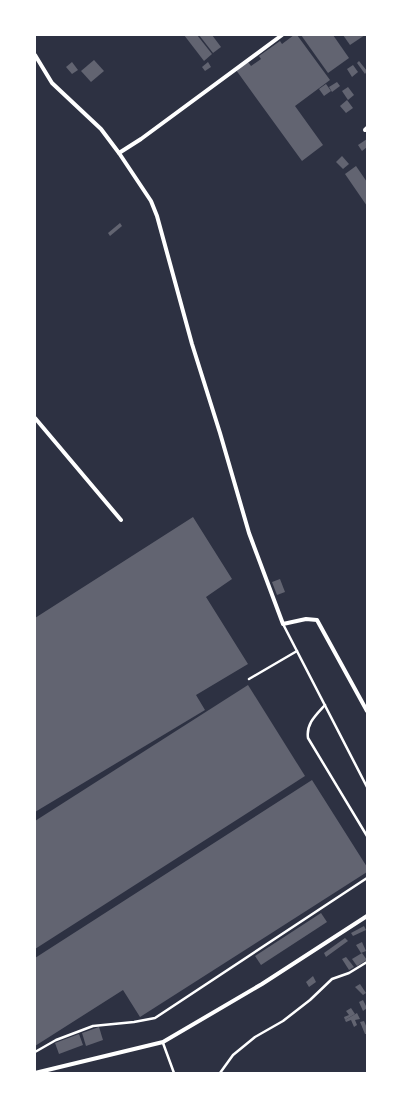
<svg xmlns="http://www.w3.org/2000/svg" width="402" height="1108" viewBox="0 0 402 1108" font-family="'Space Grotesk',sans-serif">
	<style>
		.building { fill: #626471 }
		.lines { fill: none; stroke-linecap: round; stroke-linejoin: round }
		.service { stroke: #fff; stroke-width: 2.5 }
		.minor { stroke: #fff; stroke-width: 4 }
	</style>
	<rect width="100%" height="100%" fill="#2d3142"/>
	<g class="building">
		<polygon points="184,35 197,35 212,54 204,61"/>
		<polygon points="199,35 212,35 221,47 213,53"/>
		<polygon points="294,35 297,35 330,80 295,106 323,145 302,161 270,117 292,100 270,117 236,70 248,62 251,66 261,59 259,56 280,41 282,44"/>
		<polygon points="301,35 333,35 349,58 328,73"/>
		<polygon points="343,35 365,35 350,45"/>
		<polygon points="94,60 104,71 91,82 81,71"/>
		<polygon points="359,61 367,71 365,74 357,63"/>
		<polygon points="72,62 78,70 72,74 66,67"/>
		<polygon points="208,62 211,67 205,71 202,67"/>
		<polygon points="353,65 358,72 352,77 347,69"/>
		<polygon points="337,82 340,86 332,92 329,87"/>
		<polygon points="326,84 331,91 324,96 319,89"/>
		<polygon points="348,87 354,95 348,100 342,91"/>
		<polygon points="347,100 353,108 346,113 340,106"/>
		<polygon points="367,139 367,147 362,151 358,145"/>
		<polygon points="342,156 349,164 343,169 336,162"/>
		<polygon points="356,166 367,182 367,206 345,174"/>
		<polygon points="120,223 122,226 110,236 108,233"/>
		<polygon points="193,517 232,579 206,597 248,664 196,695 205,710 35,812 35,618"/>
		<polygon points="280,579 285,592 277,595 272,582"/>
		<polygon points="248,685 305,776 35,949 35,821"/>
		<polygon points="312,780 367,867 367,872 140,1017 123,990 35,1046 35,958"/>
		<polygon points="321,913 327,922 261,965 255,956"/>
		<polygon points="364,926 366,930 353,936 351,933"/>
		<polygon points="345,938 348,941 326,957 324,953"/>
		<polygon points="362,942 366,951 361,953 356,945"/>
		<polygon points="362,953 367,960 357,966 352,959"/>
		<polygon points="346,957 354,967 349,970 342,959"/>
		<polygon points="313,976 316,982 309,987 306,982"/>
		<polygon points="360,984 366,993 363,995 355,987"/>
		<polygon points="363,1000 367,1008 363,1011 359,1002"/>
		<polygon points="351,1008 355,1014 345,1020 344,1017 349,1015 346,1011"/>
		<polygon points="357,1013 360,1019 355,1020 357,1025 354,1027 351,1020 346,1022 345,1020"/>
		<polygon points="364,1021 367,1028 367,1034 365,1034 360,1022"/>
		<polygon points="99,1027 103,1040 86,1046 82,1033"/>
		<polygon points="79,1034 83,1045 59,1054 55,1043"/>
	</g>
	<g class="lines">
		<g class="service">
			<polyline points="283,624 367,787"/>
			<polyline points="249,679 297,651"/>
			<path d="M325,705c-10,11 -19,19 -17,33l59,98"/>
			<polyline points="163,1043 174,1073"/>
			<polyline points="35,1052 56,1040 93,1026 134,1022 155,1018 367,878"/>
			<polyline points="220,1073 233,1055 255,1037 283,1021 310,1000 332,979 349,973 367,962"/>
		</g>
		<g class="minor">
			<polyline points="35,55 52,83 101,129 119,153 151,201 157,216 192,344 220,433 249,533 283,624 306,619 317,620 367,711"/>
			<polyline points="365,130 367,128"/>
			<polyline points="119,153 141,139 282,35"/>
			<polyline points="35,418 121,520"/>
			<polyline points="35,1073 163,1042 262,984 367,916"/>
		</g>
	</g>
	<rect width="402" height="1108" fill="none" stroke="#ffffff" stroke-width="72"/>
</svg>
